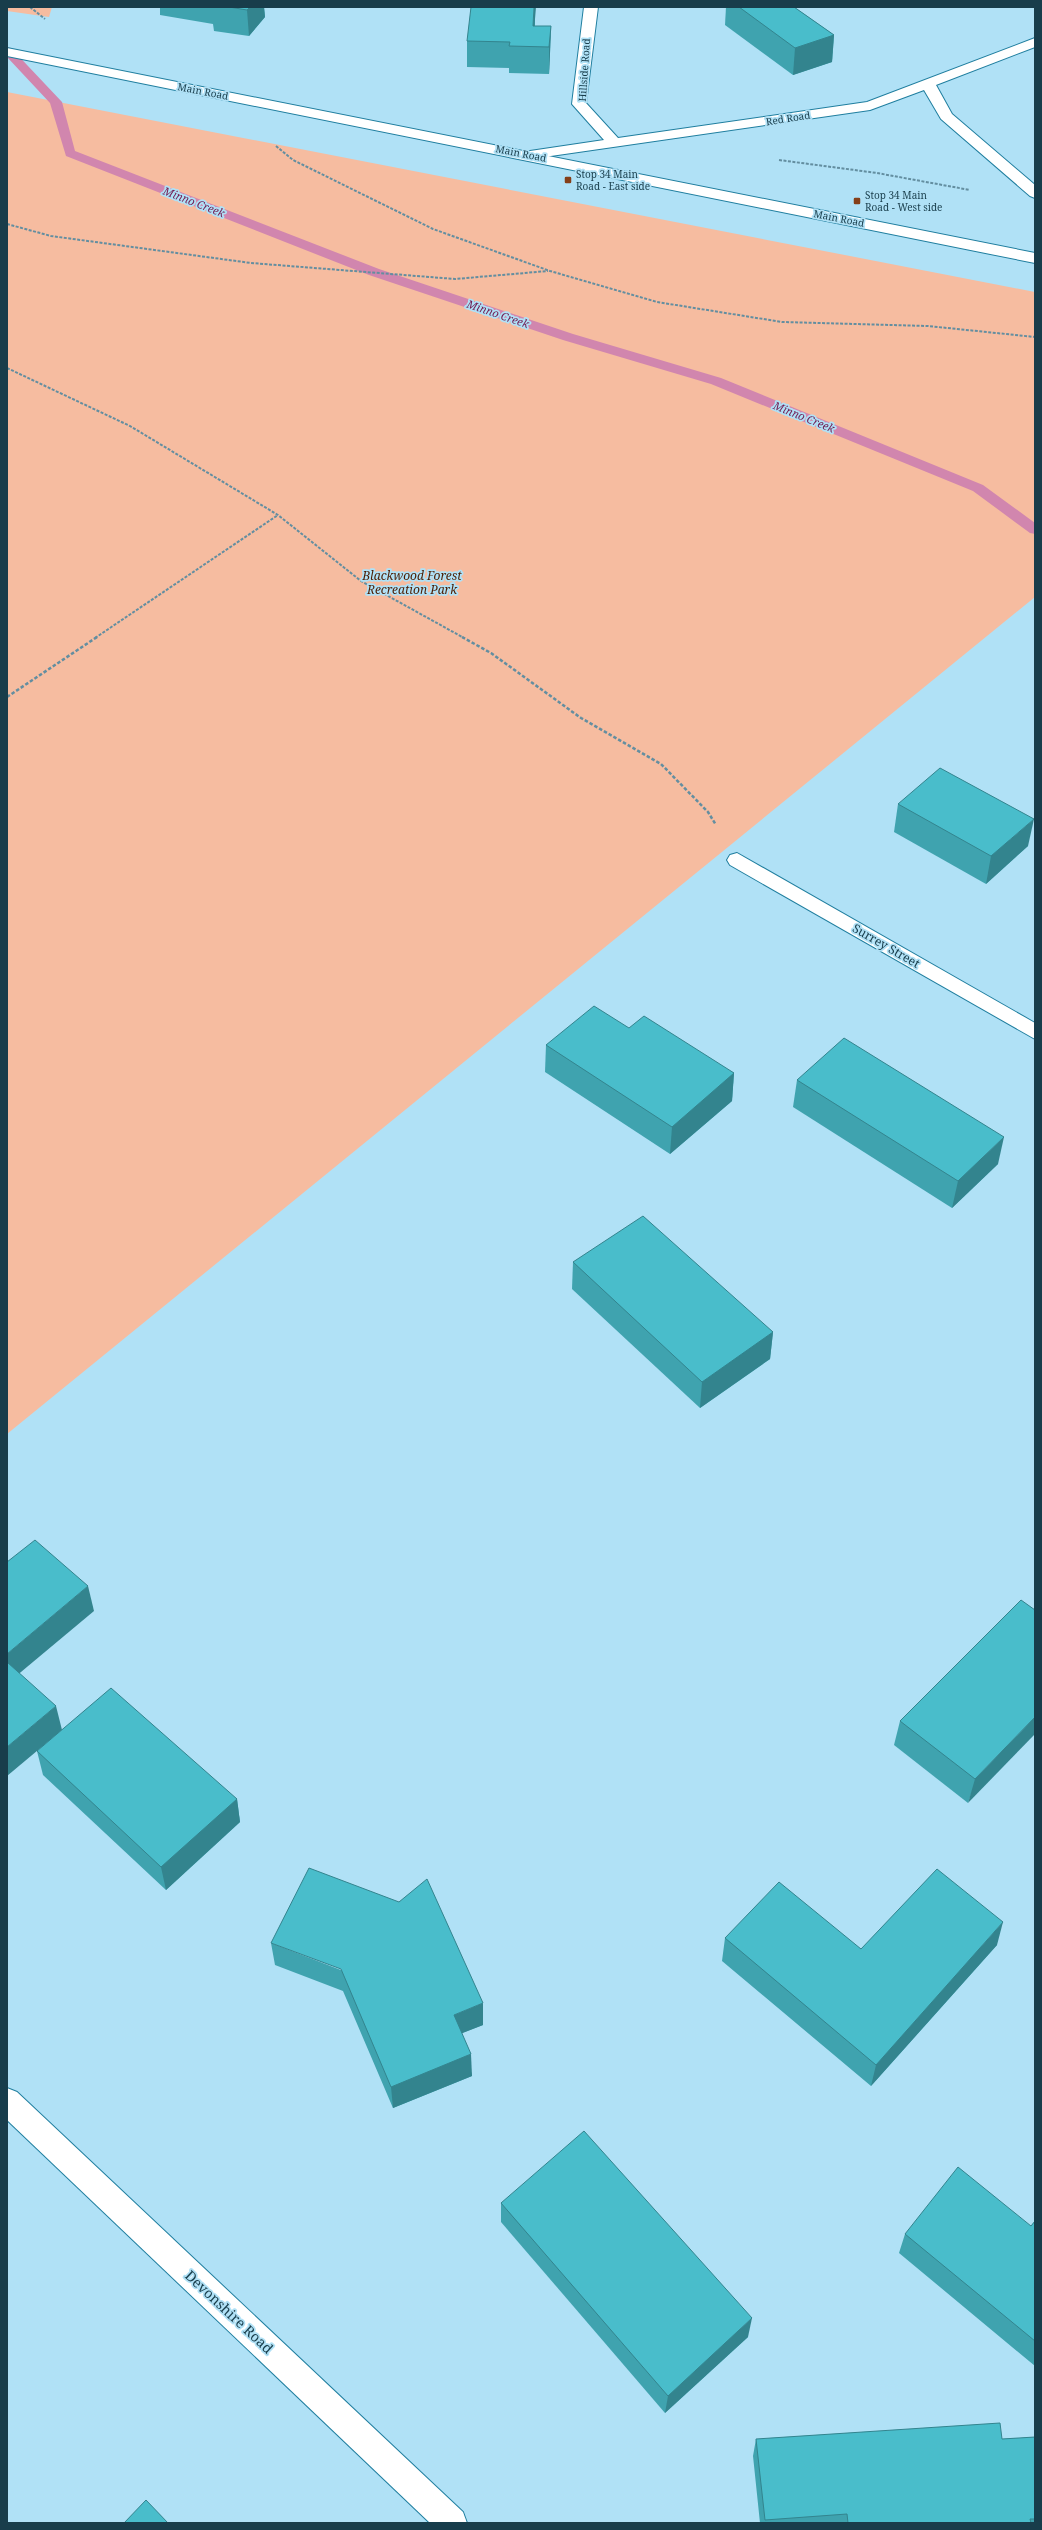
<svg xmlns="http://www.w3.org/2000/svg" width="1042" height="2530" viewBox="0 0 1042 2530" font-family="'Noto Serif',serif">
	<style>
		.green { fill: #f6bca0 }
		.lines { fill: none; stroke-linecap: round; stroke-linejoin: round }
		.stream { fill: #d186ae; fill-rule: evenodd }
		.minor-casing { stroke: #1f7e9f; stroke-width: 2 }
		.major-casing { stroke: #1f7e9f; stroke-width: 2 }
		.path-far1 { stroke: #638ea0; stroke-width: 2; stroke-dasharray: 3 1.5; stroke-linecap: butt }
		.path { stroke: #638ea0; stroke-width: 2.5; stroke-dasharray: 3.5 2; stroke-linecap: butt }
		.minor { fill: #fff; fill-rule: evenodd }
		.major { fill: #fff; fill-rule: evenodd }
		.wall { fill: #3fa3af }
		.shaded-wall { fill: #33848e }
		.building { fill: #49bdcb; stroke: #33848e }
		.poi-dot { fill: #853f19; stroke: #b0e1f6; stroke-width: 1.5 }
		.labels { text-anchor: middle; stroke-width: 3.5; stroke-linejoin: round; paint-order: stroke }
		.far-street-label { font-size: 10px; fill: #183d4b; stroke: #b0e1f6 }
		.far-poi-label { font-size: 10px; fill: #183d4b; stroke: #b0e1f6; text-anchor: start }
		.far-water-label { font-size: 11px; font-style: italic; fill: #721b52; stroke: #b0e1f6 }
		.park-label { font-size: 12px; font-style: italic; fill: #4c1c01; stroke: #b0e1f6 }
		.street-label { font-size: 12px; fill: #183d4b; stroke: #b0e1f6 }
		.near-street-label { font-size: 14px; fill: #183d4b; stroke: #b0e1f6 }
	</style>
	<rect width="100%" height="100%" fill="#b0e1f6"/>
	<g class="green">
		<polygon points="7,7 52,7 49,17 7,11"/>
		<polygon points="7,92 1035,292 1035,597 7,1434"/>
	</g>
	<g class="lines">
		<polygon class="stream" points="7,47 11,48 62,102 75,151 379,269 573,334 721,378 983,485 1035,523 1035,534 1030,533 973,491 711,384 563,340 369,275 66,156 50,103 7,57"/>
		<defs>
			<g id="minor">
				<polygon points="584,7 598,7 586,103 618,138 867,102 1035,38 1035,47 936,85 952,114 1035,185 1035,198 1030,196 941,119 924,90 870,110 530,159 525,158 523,155 525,152 530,151 604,140 572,104"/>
				<polygon points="737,853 1035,1023 1035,1039 730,865 727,860 730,855"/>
				<polygon points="7,2088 17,2092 463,2512 467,2523 430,2523 7,2120"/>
			</g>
			<polygon id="major" points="7,48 1035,253 1035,263 7,56"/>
		</defs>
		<use href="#minor" class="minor-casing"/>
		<use href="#major" class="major-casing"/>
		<g class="path-far1">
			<polyline points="30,7 45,19"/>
			<polyline points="276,146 293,160 433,229 550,271 657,302 782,322 928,326 1035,337"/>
			<polyline points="779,160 877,173 970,190"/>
			<polyline points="7,224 51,236 251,263 455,279 548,271"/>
			<polyline points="7,368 130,426 278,515 361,581 464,638"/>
			<polyline points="95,638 278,515"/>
		</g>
		<g class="path">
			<polyline points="462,637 491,653 581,718 661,764 708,812 716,825"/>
			<polyline points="7,697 97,637"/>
		</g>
		<use href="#minor" class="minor"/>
		<use href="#major" class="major"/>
	</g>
	<g class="wall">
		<polygon points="160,7 264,7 265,17 249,36 214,31 213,24 160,15"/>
		<polygon points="726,7 794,7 834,35 832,62 793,75 725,25"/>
		<polygon points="535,19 535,26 551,26 550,53 549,74 509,73 509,68 467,67 467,41"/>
		<polygon points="898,804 1028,846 986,884 894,832"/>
		<polygon points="629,1028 734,1073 732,1101 670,1154 545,1072 546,1045"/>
		<polygon points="797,1080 998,1164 952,1208 793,1107"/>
		<polygon points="573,1262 773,1332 770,1359 700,1408 572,1289"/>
		<polygon points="1035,1610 968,1803 894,1745 900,1721"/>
		<polygon points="37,1751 237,1799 240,1822 166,1890 43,1775"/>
		<polygon points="725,1938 861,1949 997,1945 871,2086 722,1961"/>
		<polygon points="271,1943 483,2025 462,2033 472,2076 393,2108 343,1991 275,1965"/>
		<polygon points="501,2203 748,2337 665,2413 501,2222"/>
		<polygon points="1035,2221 1035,2366 899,2253 905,2234 1031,2226"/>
		<polygon points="1035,2437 1035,2523 760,2523 753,2456 756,2439 1002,2439"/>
	</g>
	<g class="shaded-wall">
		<polygon points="250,7 264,7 265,17 249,36 247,10"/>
		<polygon points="534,7 536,7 535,19 533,47 533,26"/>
		<polygon points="551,26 550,53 549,74 549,47"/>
		<polygon points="834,35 832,62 793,75 795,48"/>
		<polygon points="1034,819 1028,846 986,884 991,856"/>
		<polygon points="734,1073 732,1101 670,1154 672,1127"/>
		<polygon points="1004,1137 998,1164 952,1208 958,1181"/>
		<polygon points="773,1332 770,1359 700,1408 702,1382"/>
		<polygon points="88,1586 94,1611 9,1682 7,1673 7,1654"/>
		<polygon points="56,1706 62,1730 7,1776 7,1747"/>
		<polygon points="1035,1717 1035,1734 968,1803 975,1779"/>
		<polygon points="237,1799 240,1822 166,1890 161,1867"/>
		<polygon points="1003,1922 997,1945 871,2086 876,2065"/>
		<polygon points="483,2003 483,2025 455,2036 454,2015"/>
		<polygon points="471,2054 472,2076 393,2108 391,2087"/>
		<polygon points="752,2318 748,2337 665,2413 668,2396"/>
	</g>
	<g class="building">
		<polygon points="229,7 250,7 247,10"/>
		<polygon points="471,7 534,7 533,26 551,26 549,47 509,46 510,42 467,41"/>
		<polygon points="739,7 794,7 834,35 795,48"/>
		<polygon points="940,768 1034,819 991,856 898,804"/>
		<polygon points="594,1006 629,1028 644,1016 734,1073 672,1127 546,1045"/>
		<polygon points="844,1038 1004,1137 958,1181 797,1080"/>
		<polygon points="643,1216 773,1332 702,1382 573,1262"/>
		<polygon points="35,1540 88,1586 7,1654 7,1562"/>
		<polygon points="1021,1600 1035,1610 1035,1717 975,1779 900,1721"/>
		<polygon points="7,1662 56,1706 7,1747"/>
		<polygon points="111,1688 237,1799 161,1867 37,1751"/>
		<polygon points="309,1868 399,1902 427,1879 483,2003 454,2015 471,2054 391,2087 341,1969 271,1943"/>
		<polygon points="937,1869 1003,1922 876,2065 725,1938 779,1882 861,1949"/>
		<polygon points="584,2131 752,2318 668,2396 501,2203"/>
		<polygon points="958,2167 1031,2226 1035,2221 1035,2341 905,2234"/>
		<polygon points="1000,2423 1002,2439 1035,2437 1035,2519 1030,2519 1031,2523 848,2523 847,2514 765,2520 756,2439"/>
		<polygon points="146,2500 168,2523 124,2523"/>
	</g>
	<g class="poi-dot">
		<rect x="564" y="176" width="8" height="8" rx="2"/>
		<rect x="853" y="197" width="8" height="8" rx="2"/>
	</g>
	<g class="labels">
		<g class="far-street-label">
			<text transform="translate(584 70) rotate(-86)" y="4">Hillside Road</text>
			<text transform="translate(203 91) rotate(11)" y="4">Main Road</text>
			<text transform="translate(788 118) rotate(-9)" y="4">Red Road</text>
			<text transform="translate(521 153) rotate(11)" y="4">Main Road</text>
			<text transform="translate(839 218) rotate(11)" y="4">Main Road</text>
		</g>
		<g class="far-poi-label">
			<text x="576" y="178">Stop 34 Main<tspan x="576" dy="12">Road - East side</tspan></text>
			<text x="865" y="199">Stop 34 Main<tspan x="865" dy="12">Road - West side</tspan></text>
		</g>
		<g class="far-water-label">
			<text transform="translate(194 202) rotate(21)" y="4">Minno Creek</text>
			<text transform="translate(498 314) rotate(19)" y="4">Minno Creek</text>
			<text transform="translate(804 417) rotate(22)" y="4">Minno Creek</text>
		</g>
		<g class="park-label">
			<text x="412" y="580">Blackwood Forest<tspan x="412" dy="14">Recreation Park</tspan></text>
		</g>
		<g class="street-label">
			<text transform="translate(886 946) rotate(30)" y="4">Surrey Street</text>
		</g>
		<g class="near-street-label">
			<text transform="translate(229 2312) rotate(43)" y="5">Devonshire Road</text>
		</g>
	</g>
	<rect width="1042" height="2530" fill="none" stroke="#183d4b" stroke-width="16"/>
</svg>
